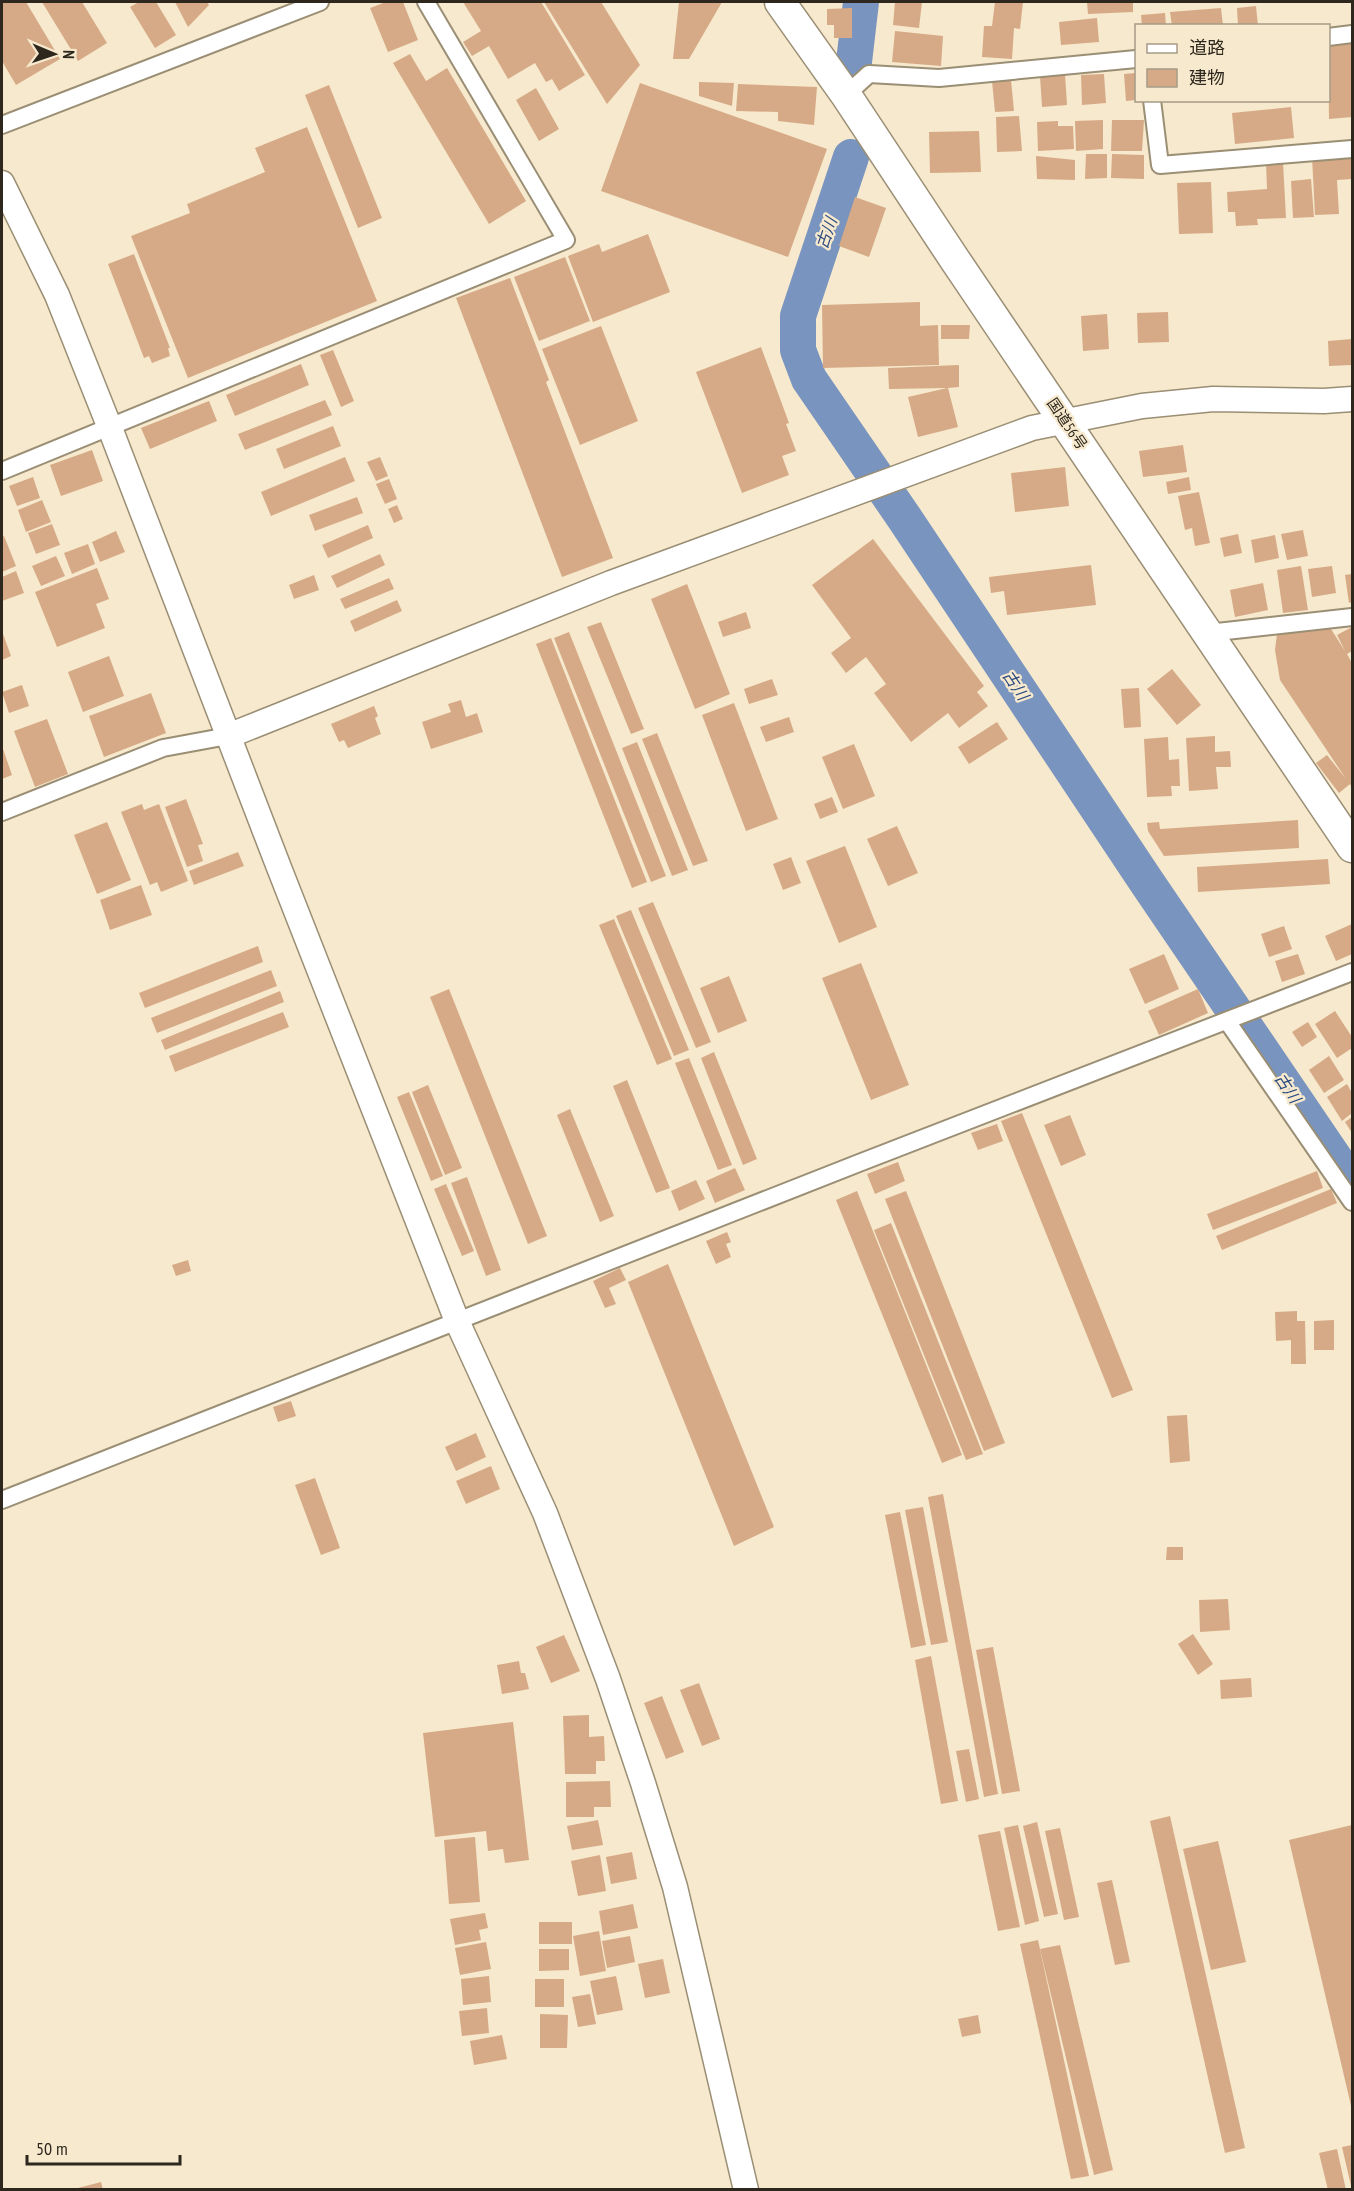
<svg xmlns="http://www.w3.org/2000/svg" width="1354" height="2191" viewBox="0 0 1354 2191" font-family="'PT Sans Narrow','Noto Sans JP',sans-serif">
	<style>
		.lines { fill: none; stroke-linecap: round; stroke-linejoin: round }
		.river { stroke: #7994be; stroke-width: 36 }
		.building { fill: #d6aa86 }
		.street-casing { stroke: #9a8e74; stroke-width: 20 }
		.secondary-casing { stroke: #9a8e74; stroke-width: 27 }
		.highway-casing { stroke: #9a8e74; stroke-width: 33 }
		.street { stroke: #fff; stroke-width: 16 }
		.secondary { stroke: #fff; stroke-width: 24 }
		.highway { stroke: #fff; stroke-width: 30 }
		.labels { text-anchor: middle; stroke-width: 4.5; stroke-linejoin: round; paint-order: stroke }
		.street-label { font-size: 15px; fill: #2d271d; stroke: #f7e9cd }
		.water-label { font-size: 16px; font-style: italic; fill: #284a81; stroke: #f7e9cd }
	</style>
	<rect width="100%" height="100%" fill="#f7e9cd"/>
	<g class="lines">
		<g class="river">
			<polyline points="854,62 861,2"/>
			<polyline points="851,157 798,316 798,350 809,379 905,519 1146,881 1352,1184"/>
		</g>
	</g>
	<g class="building">
		<polygon points="2,2 26,2 60,59 16,85 2,61"/>
		<polygon points="42,2 82,2 107,43 78,61"/>
		<polygon points="139,2 156,2 176,35 155,48 130,7"/>
		<polygon points="175,2 207,2 209,5 188,27"/>
		<polygon points="386,2 403,2 418,40 388,52 370,8"/>
		<polygon points="463,2 541,2 585,75 559,91 552,79 546,82 535,63 508,79 489,46 472,56 463,42 481,31"/>
		<polygon points="544,2 601,2 640,65 607,104"/>
		<polygon points="679,2 722,2 689,59 673,59"/>
		<polygon points="895,2 922,2 919,28 893,25"/>
		<polygon points="995,2 1023,2 1020,29 1014,28 1012,59 982,57 984,26 992,26"/>
		<polygon points="1087,2 1133,2 1133,12 1088,14"/>
		<polygon points="1256,6 1258,26 1238,26 1237,8"/>
		<polygon points="852,8 852,38 834,38 834,25 827,25 827,9"/>
		<polygon points="1221,8 1223,26 1172,26 1170,12"/>
		<polygon points="1165,13 1166,26 1142,26 1141,15"/>
		<polygon points="1097,18 1099,42 1061,45 1059,22"/>
		<polygon points="895,31 943,36 941,66 892,62"/>
		<polygon points="1352,43 1352,117 1329,119 1328,46"/>
		<polygon points="410,54 426,81 447,68 526,201 489,224 393,63"/>
		<polygon points="1136,73 1136,100 1126,101 1124,74"/>
		<polygon points="1065,74 1067,105 1042,107 1040,76"/>
		<polygon points="1104,74 1106,103 1082,105 1081,75"/>
		<polygon points="1011,80 1014,111 995,112 992,81"/>
		<polygon points="699,82 734,83 732,106 699,96"/>
		<polygon points="640,83 827,149 788,257 601,191"/>
		<polygon points="738,84 817,87 814,125 778,121 778,112 736,111"/>
		<polygon points="329,85 382,218 358,228 305,95"/>
		<polygon points="536,88 559,129 539,141 516,100"/>
		<polygon points="1291,107 1294,138 1235,144 1232,113"/>
		<polygon points="1019,116 1022,151 997,152 996,117"/>
		<polygon points="1103,120 1103,149 1076,151 1075,121"/>
		<polygon points="1112,120 1144,120 1142,151 1111,151"/>
		<polygon points="1058,121 1058,126 1073,126 1074,149 1038,151 1037,122"/>
		<polygon points="307,127 377,301 188,378 131,236 190,213 187,204 265,172 255,148"/>
		<polygon points="979,131 981,172 930,173 929,132"/>
		<polygon points="1086,154 1107,154 1107,178 1085,179"/>
		<polygon points="1112,154 1144,155 1144,179 1111,178"/>
		<polygon points="1352,155 1352,179 1337,180 1339,214 1315,215 1312,157"/>
		<polygon points="1036,156 1075,160 1075,180 1037,179"/>
		<polygon points="1266,162 1283,162 1286,218 1257,219 1258,225 1236,226 1235,212 1228,212 1227,192 1267,189"/>
		<polygon points="1311,179 1314,217 1293,218 1291,181"/>
		<polygon points="1211,182 1213,233 1179,234 1177,183"/>
		<polygon points="855,197 886,208 869,257 839,246"/>
		<polygon points="648,234 670,292 593,322 568,256 599,244 602,252"/>
		<polygon points="134,254 170,348 168,348 170,356 152,363 149,356 144,358 108,264"/>
		<polygon points="565,257 590,321 539,341 514,277"/>
		<polygon points="510,278 549,380 546,382 613,558 562,577 456,298"/>
		<polygon points="920,302 920,326 938,325 939,365 823,368 822,305"/>
		<polygon points="1168,312 1169,342 1138,343 1137,313"/>
		<polygon points="1107,314 1109,349 1083,351 1081,316"/>
		<polygon points="941,325 970,325 969,339 941,339"/>
		<polygon points="601,326 638,421 580,445 542,349"/>
		<polygon points="1352,339 1352,365 1329,366 1328,341"/>
		<polygon points="761,347 789,423 786,424 796,451 782,456 789,475 742,493 696,372"/>
		<polygon points="333,350 354,401 341,407 320,355"/>
		<polygon points="301,364 309,385 235,416 226,395"/>
		<polygon points="959,365 959,387 948,388 958,427 918,437 908,397 947,388 889,389 888,368"/>
		<polygon points="325,400 332,415 245,450 238,434"/>
		<polygon points="209,401 217,421 150,449 141,428"/>
		<polygon points="333,426 341,446 284,469 276,449"/>
		<polygon points="1183,445 1187,472 1143,477 1139,451"/>
		<polygon points="92,450 103,481 61,496 50,465"/>
		<polygon points="345,457 355,481 271,516 261,492"/>
		<polygon points="380,457 388,476 376,481 367,462"/>
		<polygon points="1065,467 1069,506 1015,512 1011,473"/>
		<polygon points="33,477 40,498 17,506 9,486"/>
		<polygon points="1189,477 1191,490 1168,494 1166,482"/>
		<polygon points="389,479 397,499 385,504 376,484"/>
		<polygon points="1199,492 1210,543 1195,546 1192,528 1185,530 1178,496"/>
		<polygon points="357,497 363,513 315,531 309,515"/>
		<polygon points="42,500 51,522 26,532 18,510"/>
		<polygon points="397,505 403,519 394,523 388,509"/>
		<polygon points="52,524 60,545 36,554 28,533"/>
		<polygon points="368,525 373,538 328,558 322,545"/>
		<polygon points="1303,530 1308,556 1287,560 1281,534"/>
		<polygon points="116,531 125,552 100,562 92,542"/>
		<polygon points="1238,534 1242,553 1224,557 1220,538"/>
		<polygon points="1275,535 1279,558 1255,563 1251,540"/>
		<polygon points="4,536 16,566 2,572 2,537"/>
		<polygon points="873,539 984,686 977,692 988,706 959,728 948,713 911,742 874,693 886,684 866,657 846,673 831,653 851,638 812,585"/>
		<polygon points="88,544 95,564 72,574 64,553"/>
		<polygon points="380,554 385,565 337,588 331,576"/>
		<polygon points="56,556 65,576 41,586 32,566"/>
		<polygon points="1091,565 1096,605 1007,615 1004,591 991,593 989,577"/>
		<polygon points="1301,566 1308,610 1283,613 1277,570"/>
		<polygon points="1332,566 1336,593 1312,597 1308,569"/>
		<polygon points="97,568 109,599 96,604 105,628 57,647 35,592"/>
		<polygon points="16,571 24,593 2,601 2,577"/>
		<polygon points="1352,574 1352,602 1349,603 1345,575"/>
		<polygon points="314,575 319,590 294,599 289,585"/>
		<polygon points="389,578 394,589 345,609 340,599"/>
		<polygon points="1263,583 1268,610 1235,617 1230,590"/>
		<polygon points="687,584 730,694 695,709 651,599"/>
		<polygon points="397,600 402,611 355,632 350,621"/>
		<polygon points="746,612 751,628 723,637 718,622"/>
		<polygon points="601,622 644,729 631,734 587,627"/>
		<polygon points="1352,627 1352,651 1347,654 1352,663 1352,788 1350,784 1339,793 1316,763 1327,755 1346,779 1280,680 1275,650 1277,634 1331,629 1345,651 1337,635"/>
		<polygon points="2,631 11,656 2,660"/>
		<polygon points="569,632 666,876 651,882 554,638"/>
		<polygon points="551,638 647,882 632,888 536,644"/>
		<polygon points="109,656 124,696 83,712 68,672"/>
		<polygon points="1172,669 1201,705 1177,725 1147,689"/>
		<polygon points="772,679 778,695 749,704 744,689"/>
		<polygon points="22,685 29,706 9,713 2,692"/>
		<polygon points="1139,688 1141,727 1124,728 1121,689"/>
		<polygon points="151,693 166,733 104,757 89,716"/>
		<polygon points="461,700 466,717 477,713 483,732 431,749 422,722 451,712 448,704"/>
		<polygon points="734,703 778,819 746,831 702,715"/>
		<polygon points="374,706 378,716 375,718 381,734 348,748 344,740 339,742 331,724"/>
		<polygon points="789,717 794,732 766,742 760,727"/>
		<polygon points="47,719 68,774 35,787 14,731"/>
		<polygon points="997,722 1008,739 969,764 958,747"/>
		<polygon points="657,733 708,861 693,866 642,739"/>
		<polygon points="1215,736 1215,752 1230,751 1231,767 1216,767 1218,789 1189,791 1186,738"/>
		<polygon points="1168,737 1169,760 1179,759 1180,786 1171,786 1172,796 1147,797 1144,739"/>
		<polygon points="637,742 688,870 672,876 622,748"/>
		<polygon points="854,744 875,796 843,809 822,757"/>
		<polygon points="2,746 12,775 2,779"/>
		<polygon points="832,797 838,812 820,819 814,804"/>
		<polygon points="186,799 203,844 198,845 203,861 187,867 165,807"/>
		<polygon points="142,804 144,810 159,804 188,881 161,892 157,882 150,885 121,812"/>
		<polygon points="1298,820 1299,848 1164,856 1148,831 1147,823 1159,822 1160,829"/>
		<polygon points="107,822 131,880 97,894 74,835"/>
		<polygon points="897,826 918,873 888,886 867,839"/>
		<polygon points="845,846 877,927 839,943 806,861"/>
		<polygon points="238,852 244,866 194,885 189,871"/>
		<polygon points="791,857 801,883 783,890 773,864"/>
		<polygon points="1328,859 1330,884 1198,892 1197,867"/>
		<polygon points="141,885 152,915 110,930 100,900"/>
		<polygon points="653,902 711,1042 696,1048 638,908"/>
		<polygon points="631,910 689,1050 674,1056 616,916"/>
		<polygon points="614,919 672,1059 657,1065 599,925"/>
		<polygon points="1352,924 1352,954 1336,961 1325,936"/>
		<polygon points="1284,926 1292,949 1269,957 1261,934"/>
		<polygon points="258,946 263,962 145,1008 139,993"/>
		<polygon points="1164,954 1179,989 1145,1004 1129,969"/>
		<polygon points="1298,954 1305,974 1282,982 1275,961"/>
		<polygon points="861,963 909,1085 871,1100 822,978"/>
		<polygon points="271,970 277,986 157,1033 151,1018"/>
		<polygon points="729,976 747,1021 718,1033 700,988"/>
		<polygon points="449,989 547,1236 528,1244 430,997"/>
		<polygon points="1198,989 1208,1013 1159,1035 1148,1011"/>
		<polygon points="280,991 284,1002 165,1050 161,1040"/>
		<polygon points="1335,1011 1352,1037 1352,1048 1337,1058 1315,1024"/>
		<polygon points="283,1012 289,1027 175,1072 169,1056"/>
		<polygon points="1308,1022 1317,1037 1302,1047 1292,1032"/>
		<polygon points="714,1052 757,1159 743,1165 701,1058"/>
		<polygon points="1329,1056 1344,1080 1324,1093 1309,1070"/>
		<polygon points="689,1058 732,1165 718,1170 675,1063"/>
		<polygon points="627,1080 670,1188 656,1193 613,1086"/>
		<polygon points="1347,1084 1352,1093 1352,1113 1342,1121 1327,1097"/>
		<polygon points="428,1085 462,1168 445,1175 412,1092"/>
		<polygon points="409,1092 443,1176 431,1181 397,1097"/>
		<polygon points="570,1109 614,1216 600,1222 557,1115"/>
		<polygon points="1022,1113 1133,1390 1112,1398 1001,1121"/>
		<polygon points="1070,1115 1086,1155 1061,1166 1044,1125"/>
		<polygon points="1352,1117 1352,1133 1345,1122"/>
		<polygon points="997,1124 1003,1141 978,1150 971,1133"/>
		<polygon points="898,1162 905,1181 875,1194 867,1174"/>
		<polygon points="735,1168 745,1190 715,1203 706,1181"/>
		<polygon points="1317,1171 1323,1188 1213,1230 1207,1214"/>
		<polygon points="467,1177 501,1270 486,1276 451,1183"/>
		<polygon points="696,1180 705,1199 679,1211 671,1191"/>
		<polygon points="446,1184 474,1251 462,1256 434,1189"/>
		<polygon points="1331,1189 1337,1203 1222,1250 1216,1236"/>
		<polygon points="857,1191 962,1455 942,1463 836,1200"/>
		<polygon points="906,1191 1005,1443 984,1451 885,1199"/>
		<polygon points="891,1223 983,1454 966,1460 874,1230"/>
		<polygon points="727,1232 731,1242 726,1244 731,1257 716,1264 706,1241"/>
		<polygon points="188,1260 191,1271 176,1276 172,1265"/>
		<polygon points="668,1264 774,1527 734,1546 628,1282"/>
		<polygon points="620,1268 626,1280 609,1288 616,1304 605,1308 593,1281"/>
		<polygon points="1297,1311 1297,1321 1305,1321 1306,1364 1291,1364 1291,1340 1276,1341 1275,1312"/>
		<polygon points="1334,1320 1334,1350 1314,1350 1314,1321"/>
		<polygon points="291,1401 296,1416 278,1422 273,1407"/>
		<polygon points="1187,1415 1190,1461 1170,1463 1167,1416"/>
		<polygon points="476,1433 486,1457 456,1471 445,1447"/>
		<polygon points="491,1466 500,1489 466,1504 456,1481"/>
		<polygon points="315,1478 340,1548 321,1555 295,1485"/>
		<polygon points="943,1494 998,1794 984,1797 928,1497"/>
		<polygon points="923,1507 948,1642 931,1645 905,1510"/>
		<polygon points="900,1512 926,1645 911,1648 885,1515"/>
		<polygon points="1167,1547 1183,1547 1183,1560 1166,1560"/>
		<polygon points="1228,1599 1230,1630 1200,1632 1199,1600"/>
		<polygon points="1193,1634 1213,1664 1198,1675 1178,1644"/>
		<polygon points="564,1635 580,1671 551,1683 536,1647"/>
		<polygon points="993,1647 1020,1791 1002,1794 976,1650"/>
		<polygon points="931,1656 958,1801 941,1804 915,1660"/>
		<polygon points="519,1661 521,1673 525,1673 529,1689 502,1694 497,1665"/>
		<polygon points="1251,1678 1252,1697 1221,1699 1220,1680"/>
		<polygon points="699,1683 720,1739 702,1746 680,1690"/>
		<polygon points="662,1696 684,1752 666,1759 644,1703"/>
		<polygon points="589,1715 589,1737 604,1736 605,1761 596,1761 596,1774 565,1774 563,1716"/>
		<polygon points="513,1722 529,1860 505,1863 503,1849 488,1851 486,1831 435,1837 423,1733"/>
		<polygon points="969,1749 979,1799 966,1802 956,1751"/>
		<polygon points="610,1781 611,1807 594,1807 594,1817 566,1817 566,1782"/>
		<polygon points="1170,1816 1245,2148 1225,2153 1150,1821"/>
		<polygon points="598,1820 603,1845 572,1850 567,1826"/>
		<polygon points="1037,1822 1058,1914 1044,1917 1023,1826"/>
		<polygon points="1018,1825 1039,1921 1025,1925 1004,1828"/>
		<polygon points="1352,1825 1352,2110 1289,1840"/>
		<polygon points="1060,1828 1079,1917 1064,1920 1045,1831"/>
		<polygon points="1000,1831 1020,1927 998,1931 978,1835"/>
		<polygon points="475,1837 480,1902 449,1904 444,1840"/>
		<polygon points="1218,1841 1246,1962 1211,1970 1183,1849"/>
		<polygon points="632,1852 637,1879 611,1884 606,1857"/>
		<polygon points="600,1855 606,1891 578,1896 571,1861"/>
		<polygon points="1112,1880 1130,1962 1115,1965 1097,1883"/>
		<polygon points="633,1904 638,1928 603,1935 599,1911"/>
		<polygon points="485,1913 488,1928 479,1930 481,1940 455,1945 450,1919"/>
		<rect x="539" y="1922" width="33" height="22"/>
		<polygon points="599,1931 606,1971 580,1976 573,1936"/>
		<polygon points="630,1936 635,1962 607,1968 602,1941"/>
		<polygon points="1038,1940 1089,2176 1071,2179 1020,1944"/>
		<polygon points="486,1942 491,1969 460,1975 455,1948"/>
		<polygon points="1060,1945 1113,2170 1094,2175 1040,1949"/>
		<polygon points="539,1949 569,1949 569,1970 539,1971"/>
		<polygon points="663,1959 670,1993 645,1998 638,1964"/>
		<polygon points="489,1976 491,2002 463,2005 461,1979"/>
		<polygon points="616,1976 623,2010 597,2015 590,1981"/>
		<rect x="535" y="1979" width="29" height="28"/>
		<polygon points="590,1994 596,2024 578,2027 572,1997"/>
		<polygon points="487,2008 489,2033 462,2036 459,2011"/>
		<polygon points="540,2014 568,2015 567,2048 540,2048"/>
		<polygon points="978,2015 981,2033 962,2037 958,2019"/>
		<polygon points="502,2035 507,2059 474,2065 470,2041"/>
		<polygon points="1352,2145 1352,2190 1342,2147"/>
		<polygon points="1337,2149 1346,2190 1328,2190 1319,2153"/>
		<polygon points="101,2182 103,2190 75,2190 74,2189"/>
	</g>
	<g class="lines">
		<defs>
			<g id="street">
				<polyline points="1328,37 1352,34"/>
				<polyline points="846,95 869,74 939,78 1136,59"/>
				<polyline points="1152,100 1160,165 1352,149"/>
				<polyline points="2,125 320,2"/>
				<polyline points="2,471 566,240 426,2"/>
				<polyline points="1208,633 1352,617"/>
				<polyline points="2,812 163,748 228,736"/>
				<polyline points="1227,1021 1352,1202"/>
				<polyline points="2,1500 859,1163 1352,972"/>
			</g>
			<g id="secondary">
				<polyline points="2,183 57,295 110,428 278,865 457,1321 545,1513 608,1679 643,1783 675,1887 746,2190"/>
				<polyline points="228,736 611,583 1032,428 1142,406 1213,399 1324,401 1352,399"/>
			</g>
			<polyline id="highway" points="780,2 846,95 955,260 1352,847"/>
		</defs>
		<use href="#street" class="street-casing"/>
		<use href="#secondary" class="secondary-casing"/>
		<use href="#highway" class="highway-casing"/>
		<use href="#street" class="street"/>
		<use href="#secondary" class="secondary"/>
		<use href="#highway" class="highway"/>
	</g>
	<g class="labels">
		<g class="street-label">
			<text transform="translate(1067 424) rotate(56)" y="5">国道56号</text>
		</g>
		<g class="water-label">
			<text transform="translate(826 233) rotate(-71)" y="6">古川</text>
			<text transform="translate(1016 685) rotate(56)" y="6">古川</text>
			<text transform="translate(1288 1088) rotate(56)" y="6">古川</text>
		</g>
	</g>
	<rect width="1354" height="2191" fill="none" stroke="#2d271d" stroke-width="6"/>
	<rect x="1135" y="24" width="195" height="78" fill="#f7e9cd" stroke="#a69b87" stroke-width="1.5"/>
	<rect x="1147" y="44" width="30" height="9" fill="#ffffff" stroke="#a69b87" stroke-width="1.5"/>
	<text x="1189" y="54" font-size="18" fill="#2d271d">道路</text>
	<rect x="1147" y="69" width="30" height="18" fill="#d6aa86" stroke="#a69b87" stroke-width="1.5"/>
	<text x="1189" y="84" font-size="18" fill="#2d271d">建物</text>
	<g transform="translate(54 54) rotate(92)" stroke="#f7e9cd" stroke-width="4.5" paint-order="stroke">
	<path d="M0-4.5L10 22L0 15L-10 22Z" fill="#2d271d"/>
	<text y="-9" font-size="16" font-weight="bold" text-anchor="middle" fill="#2d271d">N</text>
	</g>
	<path d="M27 2155v9h153v-9" fill="none" stroke="#2d271d" stroke-width="3"/>
	<text x="36" y="2155" font-size="18" fill="#2d271d" stroke="#f7e9cd" stroke-width="4.5" paint-order="stroke">50 m</text>
</svg>
